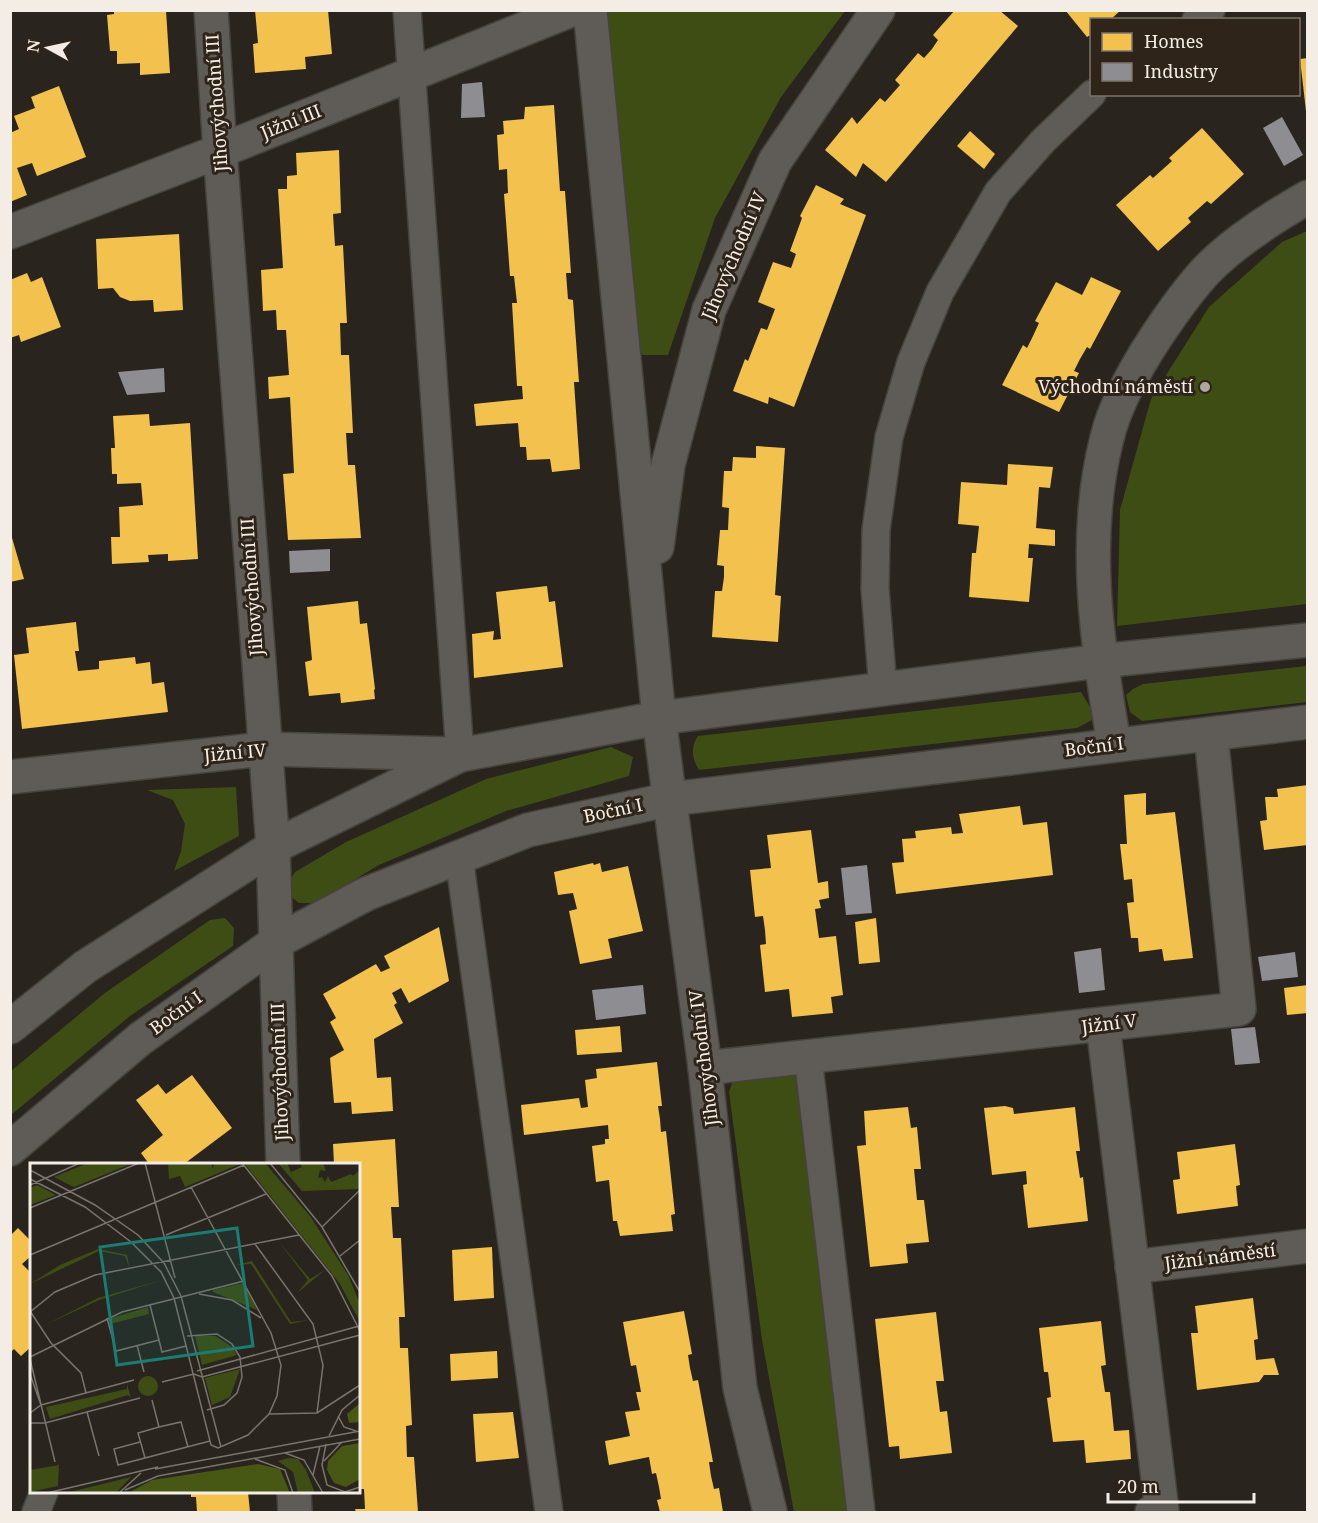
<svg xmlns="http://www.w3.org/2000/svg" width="1318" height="1523" viewBox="0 0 1318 1523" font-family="'Noto Serif',serif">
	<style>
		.green { fill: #3e4d14 }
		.homes { fill: #f2c14e }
		.industry { fill: #8d8d92 }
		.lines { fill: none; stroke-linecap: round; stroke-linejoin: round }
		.service-casing { stroke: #46423d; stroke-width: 30 }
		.minor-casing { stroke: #46423d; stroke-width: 36 }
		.service { stroke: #5f5b56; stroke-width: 27 }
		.minor { stroke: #5f5b56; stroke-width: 33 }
		.poi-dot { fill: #ada7a0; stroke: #2e2419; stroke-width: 2 }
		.labels { text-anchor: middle; stroke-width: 6; stroke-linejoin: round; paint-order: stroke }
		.street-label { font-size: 18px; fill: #f4ede6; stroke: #2e2419 }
		.poi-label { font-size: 18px; fill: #f4ede6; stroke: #2e2419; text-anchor: end }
		.inset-road { fill: none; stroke: #7a746e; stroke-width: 1.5 }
		.view { fill: #1a7c74; fill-opacity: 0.15; stroke: #1a7c74; stroke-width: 3 }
		.inset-edge { fill: none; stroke: #f4ede6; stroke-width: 3 }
	</style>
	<rect width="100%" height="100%" fill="#29241e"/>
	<g class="green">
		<polygon points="609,10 845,11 781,97 715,218 668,355 643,355 633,346 606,11"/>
		<polygon points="1307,231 1307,604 1117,626 1120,510 1151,399 1209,307 1282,242"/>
		<polygon points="1307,666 1307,702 1142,721 1130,712 1126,695 1133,689 1143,684"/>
		<path d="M1081,692l9,15 2,13 -15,8 -378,42c-7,-11 -9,-23 -1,-34z"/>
		<polygon points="611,747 633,757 629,776 506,811 379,865 315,903 299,903 290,896 290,880 295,872 346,842 486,779"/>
		<polygon points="236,787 239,836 174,871 181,851 185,824 173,800 147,790"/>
		<polygon points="225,918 234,928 233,946 130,1016 11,1115 11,1071 105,993 210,920"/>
		<polygon points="790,1071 801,1080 848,1512 794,1512 762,1340 729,1092 734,1077"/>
	</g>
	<g class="homes">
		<polygon points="114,10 166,10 170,73 140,75 140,63 117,64 117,51 110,51 107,15 114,14"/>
		<polygon points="255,10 328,10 332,54 305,57 306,69 255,73 253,44 258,43"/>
		<polygon points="955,10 999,10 1018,26 886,182 863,163 856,177 825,150 852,117 857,124 880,98 885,102 900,85 895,80 918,53 924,58 932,49 938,40 933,35"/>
		<polygon points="1065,10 1121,10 1110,20 1092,20 1092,34 1087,37"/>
		<polygon points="1308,58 1308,111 1306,111 1300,59"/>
		<polygon points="59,86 86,157 37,176 32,163 17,168 27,195 10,202 10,133 19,129 14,116 35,108 31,97"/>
		<polygon points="554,105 560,191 565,191 571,273 566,273 568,299 573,300 579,382 574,382 580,469 552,472 550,459 527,460 526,447 520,447 518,423 476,426 474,404 523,399 522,386 517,386 512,303 517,303 514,276 510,276 504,194 508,193 507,169 499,170 497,135 504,134 503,121 524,119 525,107"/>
		<polygon points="1202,128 1244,174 1211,204 1207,201 1188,218 1191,222 1158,251 1116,205 1150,175 1153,178 1172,161 1169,158"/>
		<polygon points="970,131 995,154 984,169 957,146"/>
		<polygon points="339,150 341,213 333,214 335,246 343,245 347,323 340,323 341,355 349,355 353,433 346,433 348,465 355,465 361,538 288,540 283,474 294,473 290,397 269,399 268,377 289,375 286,330 277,330 276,310 263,311 261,270 283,268 278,189 287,189 287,176 297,175 296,153"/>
		<polygon points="816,185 844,199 840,204 866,215 794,407 769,397 768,404 733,391 745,359 748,361 761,328 767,330 775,309 758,302 773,262 791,268 796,254 790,251 802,218 800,216"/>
		<polygon points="179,234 183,310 154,312 153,300 130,301 120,297 113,288 98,289 96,239"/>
		<polygon points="27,273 31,282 42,277 61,327 21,342 19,335 10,338 10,280"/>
		<polygon points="1091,277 1121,291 1090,349 1087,347 1080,359 1074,371 1079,373 1059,412 1002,385 1023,345 1027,348 1033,336 1039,323 1035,321 1056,282 1082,295"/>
		<polygon points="149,414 150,426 190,423 198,559 168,561 168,554 148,555 149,562 112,564 111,537 120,537 119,507 143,505 141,483 117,484 117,474 112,474 111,448 115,448 113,416"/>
		<polygon points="756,446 785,448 775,595 781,596 778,642 712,637 715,591 722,591 724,577 724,566 717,565 720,530 728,530 729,508 722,507 724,471 732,471 733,457 756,458"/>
		<polygon points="1008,464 1053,467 1050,488 1039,487 1036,528 1055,530 1055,546 1029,544 1028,558 1033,558 1029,602 969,597 972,553 976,553 979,526 958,524 961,482 1007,485"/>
		<polygon points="10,531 24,579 10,582"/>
		<polygon points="547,586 549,602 555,601 563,667 474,678 472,634 494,631 493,640 501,639 496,592"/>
		<polygon points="358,601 360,624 367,623 375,689 374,690 375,699 341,703 340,693 309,696 305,662 312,660 307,607"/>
		<polygon points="76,622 79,651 75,651 78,671 99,669 99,661 135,657 136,664 150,662 152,684 164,682 168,712 22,729 14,655 29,653 26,628"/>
		<polygon points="1308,785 1308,845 1264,850 1260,821 1267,820 1265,797 1278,797 1277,789"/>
		<polygon points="1146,793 1146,815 1175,812 1193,958 1164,961 1162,949 1139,952 1138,938 1131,938 1127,903 1134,902 1132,879 1124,880 1120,844 1127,844 1124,795"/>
		<polygon points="1020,806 1023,825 1047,822 1053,875 896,894 892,863 904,862 902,839 916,838 915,831 951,827 952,834 963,833 959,814"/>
		<polygon points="811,830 818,883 828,881 829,898 819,900 821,908 815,909 819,938 836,936 843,995 831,997 833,1013 792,1017 789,989 765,992 760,945 766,944 765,930 763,916 755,917 750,870 771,868 767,835"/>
		<polygon points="593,863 594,865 600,863 602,872 628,866 643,931 608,939 612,958 580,964 569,911 577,909 573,893 558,895 554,872"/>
		<polygon points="876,918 880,962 859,964 855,922"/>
		<polygon points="439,927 449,981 409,1003 401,988 392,993 397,1003 394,1005 403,1023 374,1039 377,1078 391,1077 393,1111 352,1114 351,1102 334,1103 330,1058 344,1050 330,1022 336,1018 323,994 376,964 381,972 390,968 384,956"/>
		<polygon points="1308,985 1308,1013 1287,1015 1284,988"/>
		<polygon points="620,1026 622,1052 577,1055 575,1030"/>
		<polygon points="657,1062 662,1106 658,1106 660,1119 661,1132 666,1131 675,1214 671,1215 673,1231 620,1236 617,1221 613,1221 609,1180 596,1182 592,1146 605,1144 605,1139 609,1139 608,1125 524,1135 521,1105 579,1098 581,1108 588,1107 585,1080 597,1078 596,1069"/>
		<polygon points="192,1075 232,1128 184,1164 149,1164 141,1153 163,1135 136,1100 158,1084 166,1094"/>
		<polygon points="1005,1106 1013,1108 1014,1114 1075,1107 1080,1151 1076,1151 1080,1178 1083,1177 1088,1221 1028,1228 1023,1185 1027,1184 1026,1171 992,1175 984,1108"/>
		<polygon points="908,1107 911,1128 917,1127 921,1169 914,1169 917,1200 924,1200 929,1242 906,1244 908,1263 870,1267 857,1146 866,1145 864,1111"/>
		<polygon points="395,1139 399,1207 391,1207 393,1238 401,1238 405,1317 399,1317 400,1348 408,1348 412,1425 406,1426 407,1457 414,1457 418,1512 356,1512 355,1509 365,1509 364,1489 358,1489 358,1164 334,1164 333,1144"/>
		<polygon points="1235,1144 1240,1185 1236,1186 1238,1206 1177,1214 1173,1180 1180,1179 1177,1152"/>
		<polygon points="18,1228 32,1242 32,1255 22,1264 32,1274 32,1346 21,1356 14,1349 10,1353 10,1236"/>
		<polygon points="492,1247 494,1298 454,1301 452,1250"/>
		<polygon points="1253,1298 1258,1339 1254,1340 1256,1360 1274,1358 1279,1375 1264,1375 1259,1382 1197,1390 1191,1333 1198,1333 1195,1306"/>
		<polygon points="684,1311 692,1354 688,1355 690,1368 693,1381 698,1380 713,1462 709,1462 711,1476 714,1489 719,1488 723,1512 660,1512 657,1500 661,1499 659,1487 656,1473 652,1474 649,1457 609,1465 605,1441 630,1436 625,1412 640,1410 636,1392 641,1392 636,1365 631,1366 623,1322"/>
		<polygon points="936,1312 944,1381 936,1381 940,1412 947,1411 952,1453 900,1459 899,1446 889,1447 875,1319"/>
		<polygon points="1101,1321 1106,1365 1101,1366 1105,1392 1110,1392 1114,1431 1129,1430 1131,1459 1086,1463 1084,1440 1053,1442 1047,1398 1051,1397 1048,1372 1044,1372 1039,1328"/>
		<polygon points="497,1351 498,1378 451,1381 450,1354"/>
		<polygon points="513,1412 519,1458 476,1462 473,1414"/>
		<polygon points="191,1492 248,1492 250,1512 197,1512 196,1497 191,1497"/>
	</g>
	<g class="industry">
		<polygon points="482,82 485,117 461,118 462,84"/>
		<polygon points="1282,117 1303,155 1284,166 1263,128"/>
		<polygon points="164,368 165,392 127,395 118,372"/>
		<polygon points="330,549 330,571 290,573 289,551"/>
		<polygon points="867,865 872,913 846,915 841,868"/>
		<polygon points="1101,948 1105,990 1079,993 1074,952"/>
		<polygon points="1295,952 1298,977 1262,981 1258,957"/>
		<polygon points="643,985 646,1014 596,1020 592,990"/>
		<polygon points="1255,1027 1260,1063 1235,1065 1231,1029"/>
	</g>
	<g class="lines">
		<defs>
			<g id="service">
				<polyline points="407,10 460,755"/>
				<polyline points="1196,20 1211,10"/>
				<polyline points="883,689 875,589 876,530 889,437 911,362 940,292 998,192 1043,141 1092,94"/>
				<polyline points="459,857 549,1512"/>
				<polyline points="808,1057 861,1512"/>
				<polyline points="36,1512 44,1492"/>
			</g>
			<g id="minor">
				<polyline points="211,10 220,151 273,847 283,1164"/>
				<polyline points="590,10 659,718 705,1068 740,1388 770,1512"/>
				<polyline points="10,232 220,151 571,10"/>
				<polyline points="657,547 668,465 709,310 775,161 878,10"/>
				<path d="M1114,744c-17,-101 -33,-205 -7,-306 8,-34 30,-72 49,-101 16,-24 38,-56 59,-75 28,-26 60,-46 93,-65"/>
				<polyline points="10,777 264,749 455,754"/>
				<polyline points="1103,1025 1162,1511 1152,1512"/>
				<polyline points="10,1027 85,967 273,847 460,755 659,718 1100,661 1308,640"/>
				<polyline points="705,1068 1239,1009 1211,735"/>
				<polyline points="10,1149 140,1039 276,942 366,894 528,830 671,799 1308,722"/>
				<polyline points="1132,1267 1308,1246"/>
				<polyline points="294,1492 295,1512"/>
			</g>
		</defs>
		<use href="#service" class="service-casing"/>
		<use href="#minor" class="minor-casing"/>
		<use href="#service" class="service"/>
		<use href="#minor" class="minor"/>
	</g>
	<circle class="poi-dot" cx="1205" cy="387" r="6"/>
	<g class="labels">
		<g class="street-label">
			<text transform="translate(217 103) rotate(-94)" y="6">Jihovýchodní III</text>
			<text transform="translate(291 122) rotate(-22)" y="6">Jižní III</text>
			<text transform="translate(734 256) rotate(-67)" y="6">Jihovýchodní IV</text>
			<text transform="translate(252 587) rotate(-94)" y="6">Jihovýchodní III</text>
			<text transform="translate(1094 747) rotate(-7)" y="6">Boční I</text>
			<text transform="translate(235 753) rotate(-5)" y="6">Jižní IV</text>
			<text transform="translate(613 811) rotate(-12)" y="6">Boční I</text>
			<text transform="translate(176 1013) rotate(-36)" y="6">Boční I</text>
			<text transform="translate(1109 1024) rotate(-7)" y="6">Jižní V</text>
			<text transform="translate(704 1058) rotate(-97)" y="6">Jihovýchodní IV</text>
			<text transform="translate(280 1072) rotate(-92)" y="6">Jihovýchodní III</text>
			<text transform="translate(1220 1257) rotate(-7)" y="6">Jižní náměstí</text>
		</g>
		<g class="poi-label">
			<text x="1193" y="393">Východní náměstí</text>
		</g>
	</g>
	<g transform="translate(30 1163)">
		<rect width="330" height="330" fill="#29241e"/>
		<path d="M58,0h45l-59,24 -20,-10zM138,0h43l2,6 1,-6 26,1 -55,23 -5,-11 -11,3zM214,0h21l45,53 38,59 12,29v18l-20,-38zM248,0h9l4,9 11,-5 -2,-4h23l3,8 -6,-1 -2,8 4,-1 3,5 3,-6 3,6 20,-8 2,2 7,-6v19l-58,2zM7,22l19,10 -26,10v-17zM249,79l31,37 15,-9 -28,23 11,-13zM68,86l29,6 2,12 -4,-11 -26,-5 -69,33 30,-19zM222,98l39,61 18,-2 -19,4 -39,-60 -15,1zM132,117l-63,20 -56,26 55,-28zM213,120l14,27 -44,-18v-2zM118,144l1,7 -39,10 -1,-5zM165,173h20l16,10 6,9 -35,10zM210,206l-10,28 -18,8 -7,-27zM108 223a10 10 0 1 1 20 0a10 10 0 1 1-20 0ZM97,221l4,14 -3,-3 -78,24 -4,-12 81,-18zM258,295l10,1 8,11 9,23h-17l-5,-21 -15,-11zM29,302l-1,21 -28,6v-22zM101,314l-15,16 -46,-1z" fill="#3e4d14"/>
		<path d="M330,240v19l-11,1 -2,-9zM330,280v36l-14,8 -12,-4 -7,-13 1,-9 14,-15zM228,301l22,5 10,24h-162l24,-13z" fill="#465814"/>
		<path class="inset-road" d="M115,0l30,115M212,0l90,113 28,55M240,0l52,64 38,65M0,7l65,35 43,30 26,28 17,33 40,151M0,16l55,28 46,35 30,30 13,26 37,147 7,3 30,-13 21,-21 8,-18 4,-31 -10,-32 -80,-146M0,22l50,-22M0,45l109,-45M292,64l38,-37M136,72l100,-41M225,81l58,80 10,41 -6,48M0,92l214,-90M310,93l20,-16M169,131l33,6 29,18M120,142l12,47 24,-6M0,148l21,32 30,30 5,20M0,149l25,-20 40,-17 204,-40M77,155l9,33 43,-11M157,173l30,-2 15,10 8,13 2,20 -5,16 -13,12 -17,5M107,182l7,27M0,194l92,-45 122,-31M0,196l25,103M167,208l162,-45M0,211l11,31M132,219l32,-8 8,3 158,-42M122,237l7,27M57,249l12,44M0,250l11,-8 93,-25M239,251l48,-1 43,-28M308,253l6,11 12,4M0,260h15l95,-25M299,273l13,-26 18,-15M110,279l-26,7 4,16 92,-24M296,281l-4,21 5,20 18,7 15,-5M255,290l19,7 19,33M115,295l-7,-25 21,-6 22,-5 7,25M225,296l30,11 8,23M294,298l18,-19M125,306l205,-38M283,312l7,-29M95,327l33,-14 202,-37M17,330l111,-26M89,330l22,-20"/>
		<path class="view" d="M207,65l16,118 -136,19 -17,-118z"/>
		<rect width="330" height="330" class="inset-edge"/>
	</g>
	<rect width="1318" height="1523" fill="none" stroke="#f4ede6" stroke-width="24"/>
	<rect x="1090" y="18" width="210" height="78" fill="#2e2419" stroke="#7d746b" stroke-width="1.5"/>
	<rect x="1102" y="33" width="30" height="18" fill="#f2c14e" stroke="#7d746b" stroke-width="1.5"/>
	<text x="1144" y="48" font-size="18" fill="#f4ede6">Homes</text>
	<rect x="1102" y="63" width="30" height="18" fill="#8d8d92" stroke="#7d746b" stroke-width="1.5"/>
	<text x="1144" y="78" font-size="18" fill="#f4ede6">Industry</text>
	<g transform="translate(48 48) rotate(278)" stroke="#2e2419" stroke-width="4.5" paint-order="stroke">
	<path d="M0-4.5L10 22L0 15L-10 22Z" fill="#f4ede6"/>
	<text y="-9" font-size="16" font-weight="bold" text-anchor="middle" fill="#f4ede6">N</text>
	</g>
	<path d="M1108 1493v9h146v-9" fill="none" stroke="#f4ede6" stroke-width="3"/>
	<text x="1117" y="1493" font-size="18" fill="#f4ede6" stroke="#2e2419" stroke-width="4.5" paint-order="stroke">20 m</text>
</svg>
